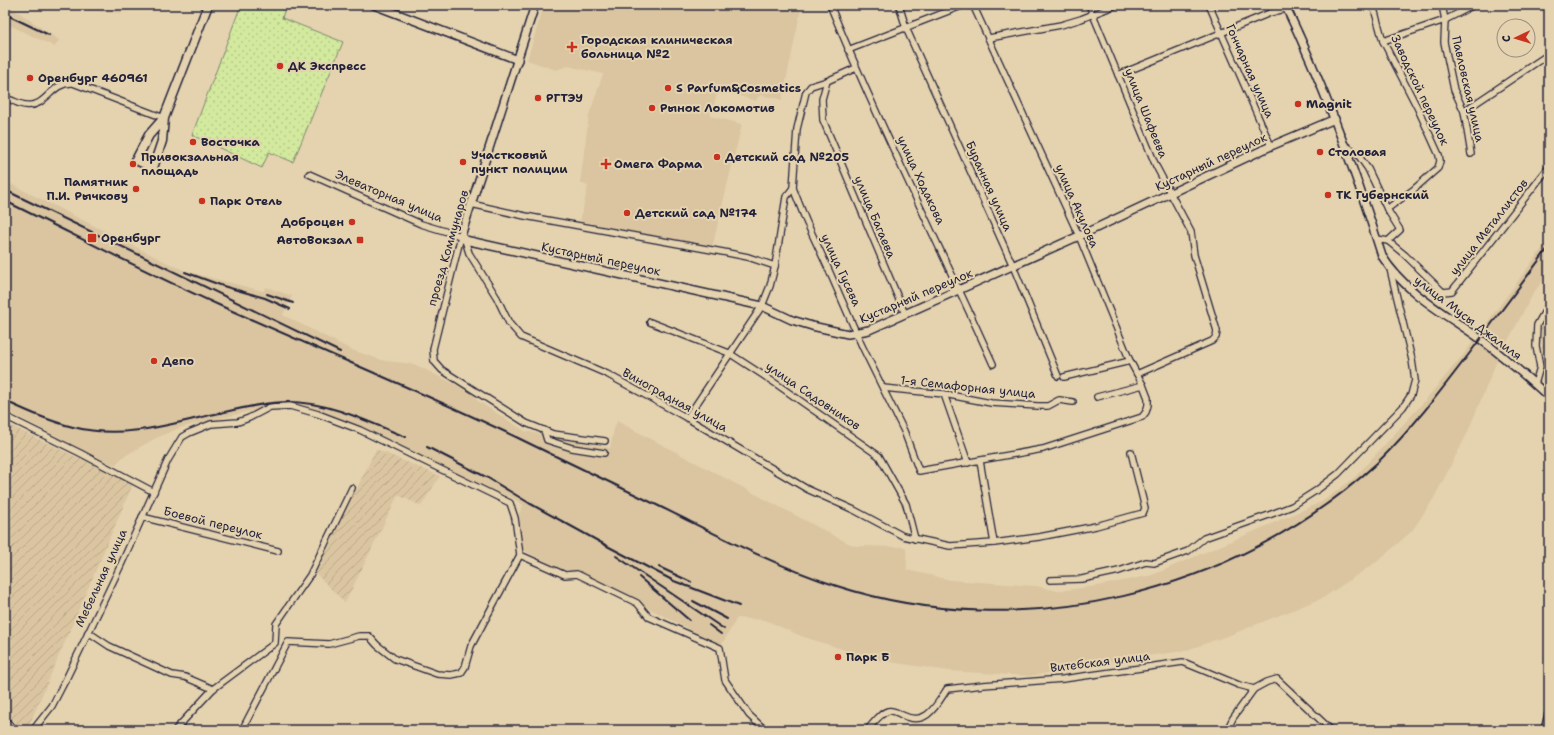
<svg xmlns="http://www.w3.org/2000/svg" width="1554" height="735" viewBox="0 0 1554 735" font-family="'Shantell Sans',sans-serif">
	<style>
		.built { fill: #dac5a0 }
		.industrial { fill: url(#industrial-furrows) }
		.park { fill: url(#park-dots); stroke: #7a866c }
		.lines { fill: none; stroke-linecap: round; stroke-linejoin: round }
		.minor-casing { stroke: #22223b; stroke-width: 8 }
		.tertiary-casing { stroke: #22223b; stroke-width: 10 }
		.secondary-casing { stroke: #22223b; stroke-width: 11 }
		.minor { stroke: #e5d3b0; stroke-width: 5.5 }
		.tertiary { stroke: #e5d3b0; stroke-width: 7 }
		.secondary { stroke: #e5d3b0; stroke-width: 8 }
		.rail { stroke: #22223b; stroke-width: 2 }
		.poi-dot { fill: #c8321e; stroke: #e5d3b0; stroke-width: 1.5 }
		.labels { text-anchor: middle; stroke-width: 4; stroke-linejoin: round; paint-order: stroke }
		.poi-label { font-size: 12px; font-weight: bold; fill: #22223b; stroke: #e5d3b0; text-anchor: start }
		.street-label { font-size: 12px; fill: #22223b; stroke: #e5d3b0 }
	</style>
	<defs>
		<pattern id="industrial-furrows" width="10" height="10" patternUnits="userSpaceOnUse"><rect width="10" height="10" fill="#dac5a0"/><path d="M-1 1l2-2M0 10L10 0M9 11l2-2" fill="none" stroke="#bba98b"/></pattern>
		<pattern id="park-dots" width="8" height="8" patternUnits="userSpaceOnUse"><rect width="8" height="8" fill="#d2e99e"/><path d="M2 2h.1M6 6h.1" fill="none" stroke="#b4c889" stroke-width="1.8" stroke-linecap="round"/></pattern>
	</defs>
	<rect width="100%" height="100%" fill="#e5d3b0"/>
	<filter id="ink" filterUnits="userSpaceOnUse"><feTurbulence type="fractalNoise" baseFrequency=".025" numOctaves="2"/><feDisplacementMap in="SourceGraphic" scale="8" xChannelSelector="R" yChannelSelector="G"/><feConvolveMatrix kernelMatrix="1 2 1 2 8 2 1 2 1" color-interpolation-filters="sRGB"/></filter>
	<g filter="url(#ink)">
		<g class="built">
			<polygon points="5,5 8,5 59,40 55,47 5,23"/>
			<polygon points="57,5 130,5 120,13 70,9"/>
			<polygon points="544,5 802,5 782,100 761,95 758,97 756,101 726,92 717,95 710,116 742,124 712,248 580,221 588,186 580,183 589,115 603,74 568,66 556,70 527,60"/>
			<polygon points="5,181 168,263 188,272 263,291 266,287 292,296 283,315 352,350 385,361 414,364 473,393 478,401 525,431 610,448 614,429 617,421 848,543 856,546 906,547 907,570 951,580 1037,586 1058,591 1097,586 1152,575 1257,530 1321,502 1354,478 1421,405 1463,355 1549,239 1549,272 1533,294 1496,363 1467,434 1434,498 1412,531 1378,561 1323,598 1230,635 1184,651 1112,661 1083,668 1029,676 949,671 876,660 801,636 765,620 737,618 721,646 654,611 568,570 563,570 524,551 523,548 519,514 523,505 514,499 341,421 294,405 268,407 179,428 156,438 123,457 115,465 100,459 5,410"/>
		</g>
		<g class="industrial">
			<polygon points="1549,311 1549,370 1543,363 1540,324"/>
			<polygon points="5,423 133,484 27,730 22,730 5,713"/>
			<polygon points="376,449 440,476 421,506 398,495 345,603 315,573"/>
		</g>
		<polygon class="park" points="241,5 286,5 282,18 343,42 293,162 269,152 262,168 192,135"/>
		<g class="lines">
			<defs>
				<g id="minor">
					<path d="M830,5c50,122 109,239 163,359"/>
					<polyline points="899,5 906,28 1013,266 1058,376"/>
					<polyline points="1089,5 1156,166 1191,232 1194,255 1217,331 1216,337 1212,341 1137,374"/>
					<polyline points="1209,5 1271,146"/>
					<polyline points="1373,5 1383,41 1418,109 1439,155 1440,161 1438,168 1413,190 1387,209"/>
					<polyline points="1442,5 1445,20 1444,42 1454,90 1464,111 1471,154"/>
					<polyline points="989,38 1061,25 1081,19 1116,5"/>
					<polyline points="1383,41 1445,20 1474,5"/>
					<polyline points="848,50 964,5"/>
					<polyline points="856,68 827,81 811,86 806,92 797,129 793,188 806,221 827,266 862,346 904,431 919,471 1043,449 1142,417 1146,412 1148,405 1148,398 1143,385 1130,361 1079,236 973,5"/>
					<polyline points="1118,75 1270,13 1298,5"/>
					<polyline points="827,81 822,99 823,120 905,314"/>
					<path d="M11,100c5,2 10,5 15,5 21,3 24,-23 47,-22l91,35"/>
					<polyline points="1464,111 1549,54"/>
					<polyline points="1345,145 1356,152 1368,169 1387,209 1400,230 1388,241"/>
					<polyline points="309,174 421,224 461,236 433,349 434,361 442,370 526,423 553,434 605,441"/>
					<polyline points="471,204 525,216 723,252 748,257 775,266"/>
					<polyline points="1377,239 1388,241 1405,255 1443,292 1452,291 1549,167"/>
					<polyline points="465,240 469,253 497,298 509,323 521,337 607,374 687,418 807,489 854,510 903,536 950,546 994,543 1039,537 1096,526 1143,513 1145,508 1131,452"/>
					<polyline points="650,322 729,353 775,383 879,456 906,504 915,539"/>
					<polyline points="1064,377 1130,361"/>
					<polyline points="1535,384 1540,367 1536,346 1537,325 1549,304"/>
					<polyline points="883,388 944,394 991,403 1038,406 1048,406 1059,400 1073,402"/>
					<polyline points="944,394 968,463"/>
					<polyline points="1097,397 1143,385"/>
					<polyline points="5,416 80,453 154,492"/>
					<polyline points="687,418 762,306 770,286 775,266 786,197 793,188"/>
					<polyline points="544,430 547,440 572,448 604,453"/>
					<polyline points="980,461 994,543"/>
					<polyline points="142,517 278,551"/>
					<polyline points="520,555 565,575 577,574 637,603 649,617 720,648 725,680 749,715 765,730"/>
					<polyline points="1050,580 1082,579 1119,571 1146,562 1154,563 1188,551 1204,538 1269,515 1292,506 1317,490 1338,474 1403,407 1411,395 1415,380 1412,360 1390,269"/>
					<polyline points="88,632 109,646 172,675 185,677 213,689"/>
					<polyline points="33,730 52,706 67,677 120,567 168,460 182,437 189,433 211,424 238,422 249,418 270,407 290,406 318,414 360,430 510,503 515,518 520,555 471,646 465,667 461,673 451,675 437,674 395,659 377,645 369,636 359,636 329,644 288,642 242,730"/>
					<polyline points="175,730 213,689 275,643 276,624 310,575 352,488"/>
					<path d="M867,730c6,-6 13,-17 21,-19 5,-1 10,2 14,4 24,12 34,-9 45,-26l36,-4 80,-6 120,-17 56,23 15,4 13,-7 10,-3 54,51"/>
					<polyline points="1227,730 1233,718 1254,689"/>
				</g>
				<g id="tertiary">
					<polyline points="374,5 518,60"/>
					<polyline points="535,5 461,236 465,240 762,306 792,320 812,326 848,334 869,330 1079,236 1271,146 1335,119"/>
					<path d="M1285,5c39,81 70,165 97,251 23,37 62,57 97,82 24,18 48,39 70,59"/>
					<polyline points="5,721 14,730"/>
					<polyline points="1545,730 1549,714"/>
				</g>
				<polyline id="secondary" points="164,118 162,141 153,168 136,160 149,135 164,118 208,5"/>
			</defs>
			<use href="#minor" class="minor-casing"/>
			<use href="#tertiary" class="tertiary-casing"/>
			<use href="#secondary" class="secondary-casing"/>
			<use href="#minor" class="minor"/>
			<use href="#tertiary" class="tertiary"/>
			<use href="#secondary" class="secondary"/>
			<g class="rail">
				<polyline points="5,14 49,35"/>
				<polyline points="5,190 340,352"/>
				<path d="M5,201c72,35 144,73 216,105 98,44 197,84 293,130 57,28 113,54 169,82 50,25 101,51 154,68 185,60 398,8 540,-123 34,-33 63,-71 92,-109 26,-35 53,-71 80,-107"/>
				<polyline points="185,272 223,286 265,298 290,309"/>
				<polyline points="267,294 293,303"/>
				<path d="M5,401c22,10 44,20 68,26 46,12 92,-1 137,-12 26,-5 52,-13 78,-13 42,0 80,20 118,35"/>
				<polyline points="427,447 488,478 529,503 609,547 674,581 739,606"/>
				<polyline points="616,556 724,629"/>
				<polyline points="659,567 691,582"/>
				<polyline points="639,577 689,620"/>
				<polyline points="693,601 727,619"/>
				<polyline points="709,625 721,634"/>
			</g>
		</g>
	</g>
	<g class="poi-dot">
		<path d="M570 41h4v4h4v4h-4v4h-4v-4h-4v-4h4z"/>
		<circle cx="280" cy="66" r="4"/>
		<circle cx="30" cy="78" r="4"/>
		<circle cx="668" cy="88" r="4"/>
		<circle cx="538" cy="98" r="4"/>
		<circle cx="1298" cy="104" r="4"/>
		<circle cx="652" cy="108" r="4"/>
		<circle cx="193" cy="142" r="4"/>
		<circle cx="1320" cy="152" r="4"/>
		<circle cx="717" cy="157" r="4"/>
		<circle cx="463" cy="162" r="4"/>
		<circle cx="133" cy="164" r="4"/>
		<path d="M604 158h4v4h4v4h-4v4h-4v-4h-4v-4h4z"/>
		<circle cx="136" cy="189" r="4"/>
		<circle cx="1328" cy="195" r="4"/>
		<circle cx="202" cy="201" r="4"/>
		<circle cx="627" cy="213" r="4"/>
		<circle cx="352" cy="222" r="4"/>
		<rect x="87" y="233" width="10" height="10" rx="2"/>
		<rect x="356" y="236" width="8" height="8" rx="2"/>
		<circle cx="154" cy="361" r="4"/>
		<circle cx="838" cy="657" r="4"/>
	</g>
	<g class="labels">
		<g class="poi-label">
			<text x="581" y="44">Городская клиническая<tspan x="581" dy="14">больница №2</tspan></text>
			<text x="288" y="70">ДК Экспресс</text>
			<text x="38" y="82">Оренбург 460961</text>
			<text x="676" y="92">S Parfum&amp;Cosmetics</text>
			<text x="546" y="102">РГТЭУ</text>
			<text x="1306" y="108">Magnit</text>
			<text x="660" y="112">Рынок Локомотив</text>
			<text x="201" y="146">Восточка</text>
			<text x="1328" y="156">Столовая</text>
			<text x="471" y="159">Участковый<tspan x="471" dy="14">пункт полиции</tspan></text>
			<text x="141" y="161">Привокзальная<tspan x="141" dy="14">площадь</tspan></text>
			<text x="725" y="161">Детский сад №205</text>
			<text x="614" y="168">Омега Фарма</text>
			<text x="128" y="186" text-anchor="end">Памятник<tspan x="128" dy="14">П.И. Рычкову</tspan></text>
			<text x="1336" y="199">ТК Губернский</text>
			<text x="210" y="205">Парк Отель</text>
			<text x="635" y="217">Детский сад №174</text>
			<text x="344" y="226" text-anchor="end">Доброцен</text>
			<text x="101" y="242">Оренбург</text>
			<text x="352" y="244" text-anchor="end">АвтоВокзал</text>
			<text x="162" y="365">Депо</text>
			<text x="846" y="661">Парк Б</text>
		</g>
		<g class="street-label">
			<text transform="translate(1250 71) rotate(66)" y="4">Гончарная улица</text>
			<text transform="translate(1468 89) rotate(77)" y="4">Павловская улица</text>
			<text transform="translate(1420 90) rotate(65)" y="4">Заводской переулок</text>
			<text transform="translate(1146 113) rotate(68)" y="4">улица Шафеева</text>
			<text transform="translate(1211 162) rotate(-25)" y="4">Кустарный переулок</text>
			<text transform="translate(921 180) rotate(65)" y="4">улица Ходакова</text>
			<text transform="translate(989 186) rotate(66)" y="4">Буранная улица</text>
			<text transform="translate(389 196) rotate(23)" y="4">Элеваторная улица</text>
			<text transform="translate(1077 206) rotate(66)" y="4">улица Акулова</text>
			<text transform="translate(875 217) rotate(67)" y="4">улица Багаева</text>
			<text transform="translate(1489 227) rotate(-52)" y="4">улица Металлистов</text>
			<text transform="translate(448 248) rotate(-74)" y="4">проезд Коммунаров</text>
			<text transform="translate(601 259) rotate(12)" y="4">Кустарный переулок</text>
			<text transform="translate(841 270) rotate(65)" y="4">улица Гусева</text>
			<text transform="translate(916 296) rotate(-23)" y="4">Кустарный переулок</text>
			<text transform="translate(1468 318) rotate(37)" y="4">улица Мусы Джалиля</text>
			<text transform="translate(968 387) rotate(6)" y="4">1-я Семафорная улица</text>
			<text transform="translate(813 396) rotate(34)" y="4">улица Садовников</text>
			<text transform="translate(675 400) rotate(29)" y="4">Виноградная улица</text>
			<text transform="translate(213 523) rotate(14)" y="4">Боевой переулок</text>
			<text transform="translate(101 578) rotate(-65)" y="4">Мебельная улица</text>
			<text transform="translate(1100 662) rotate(-7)" y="4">Витебская улица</text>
		</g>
	</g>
	<rect width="1554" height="735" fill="none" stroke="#e5d3b0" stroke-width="20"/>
	<rect x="10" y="10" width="1534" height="715" fill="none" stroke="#22223b" stroke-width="1.5" filter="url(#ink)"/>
	<g transform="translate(1516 38) rotate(266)"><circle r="19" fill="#e5d3b0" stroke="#978c81"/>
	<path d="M0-3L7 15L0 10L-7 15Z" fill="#c8321e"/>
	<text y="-6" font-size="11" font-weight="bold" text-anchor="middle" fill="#22223b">С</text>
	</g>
</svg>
